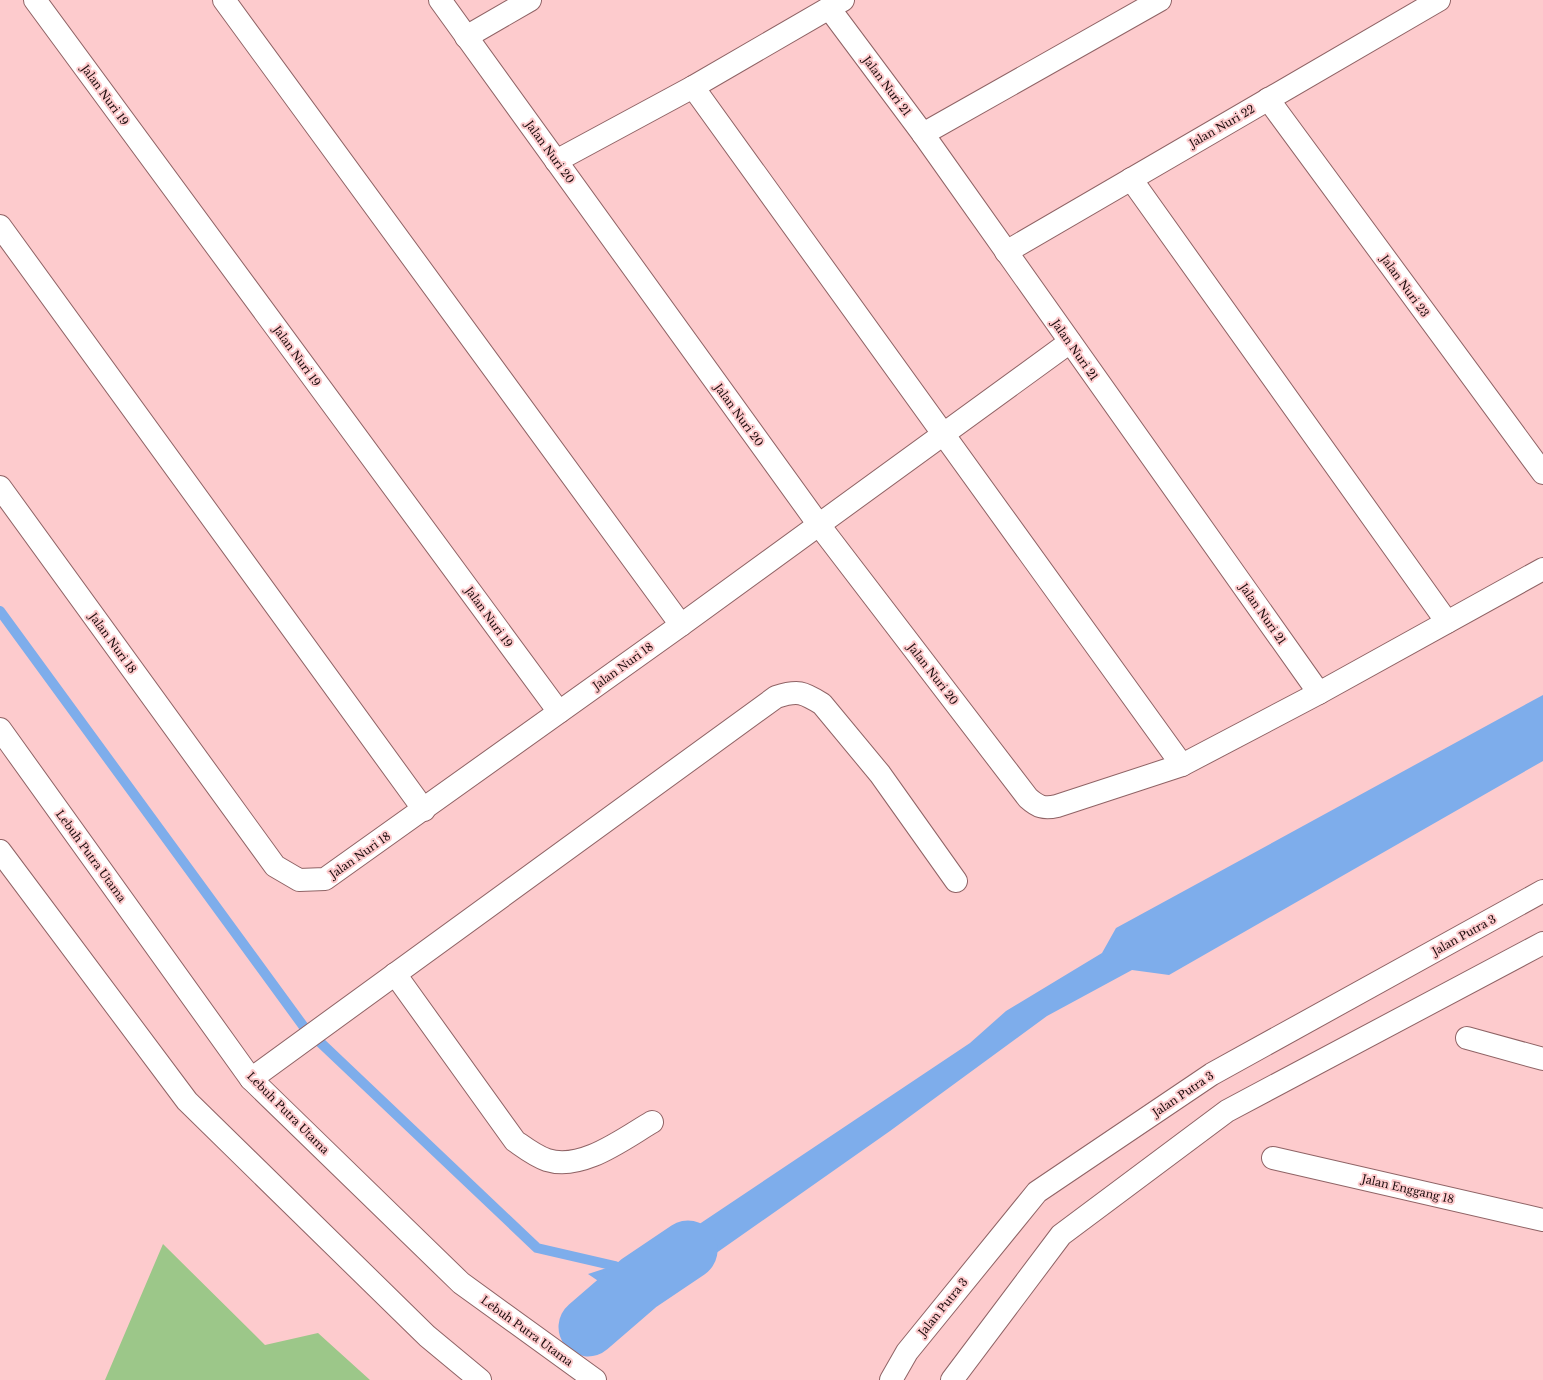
<svg xmlns="http://www.w3.org/2000/svg" width="1543" height="1380" viewBox="0 0 1543 1380" font-family="'Libre Baskerville',serif">
	<style>
		.green { fill: #9cc789 }
		.water { fill: #7eadeb }
		.lines { fill: none; stroke-linecap: round; stroke-linejoin: round }
		.stream { stroke: #7eadeb; stroke-width: 10 }
		.river { stroke: #7eadeb; stroke-width: 59 }
		.minor-casing { stroke: #8f6365; stroke-width: 24 }
		.major-casing { stroke: #8f6365; stroke-width: 24 }
		.minor { stroke: #fff; stroke-width: 22 }
		.major { stroke: #fff; stroke-width: 22 }
		.labels { text-anchor: middle; stroke-width: 4; stroke-linejoin: round; paint-order: stroke }
		.street-label { font-size: 11px; fill: #1c0c0d; stroke: #fdcbcd }
	</style>
	<rect width="100%" height="100%" fill="#fdcbcd"/>
	<polygon class="green" points="163,1244 265,1345 318,1333 370,1380 105,1380"/>
	<polygon class="water" points="1543,695 1543,761 1169,975 1132,970 1047,1016 890,1131 638,1308 588,1274 659,1251 970,1043 1006,1011 1102,953 1116,928"/>
	<g class="lines">
		<polyline class="stream" points="0,611 304,1027 537,1248 615,1266 626,1274"/>
		<polyline class="river" points="588,1327 639,1283 688,1250"/>
		<defs>
			<g id="minor">
				<polyline points="35,0 559,712"/>
				<polyline points="224,0 681,625"/>
				<path d="M440,0l379,525 209,273c10,9 16,11 29,8l125,-41 137,-72 224,-124"/>
				<polyline points="829,8 923,134 1319,693"/>
				<polyline points="466,37 530,0"/>
				<polyline points="693,87 1182,765"/>
				<polyline points="1268,99 1543,473"/>
				<polyline points="923,134 1160,0"/>
				<polyline points="556,161 693,87 843,0"/>
				<polyline points="1131,179 1447,622"/>
				<polyline points="0,226 424,810"/>
				<polyline points="1006,252 1439,0"/>
				<polyline points="0,487 275,866 299,880 325,879 681,625 1070,342"/>
				<path d="M395,974l120,167c10,7 20,15 32,19 35,11 76,-21 105,-38"/>
				<polyline points="1467,1038 1543,1059"/>
				<path d="M251,1079l525,-382c22,-7 27,-5 46,7l58,70 76,107"/>
				<polyline points="1273,1158 1543,1220"/>
				<polyline points="891,1380 907,1352 1037,1192 1212,1074 1543,891"/>
				<polyline points="952,1380 1061,1235 1227,1111 1543,943"/>
			</g>
			<g id="major">
				<polyline points="0,729 251,1079 461,1283 595,1380"/>
				<polyline points="0,851 187,1101 427,1336 480,1380"/>
			</g>
		</defs>
		<use href="#minor" class="minor-casing"/>
		<use href="#major" class="major-casing"/>
		<use href="#minor" class="minor"/>
		<use href="#major" class="major"/>
	</g>
	<g class="labels">
		<g class="street-label">
			<text transform="translate(887 86) rotate(53)" y="4">Jalan Nuri 21</text>
			<text transform="translate(105 95) rotate(54)" y="4">Jalan Nuri 19</text>
			<text transform="translate(1222 126) rotate(-30)" y="4">Jalan Nuri 22</text>
			<text transform="translate(550 152) rotate(54)" y="4">Jalan Nuri 20</text>
			<text transform="translate(1405 286) rotate(54)" y="4">Jalan Nuri 23</text>
			<text transform="translate(1075 350) rotate(55)" y="4">Jalan Nuri 21</text>
			<text transform="translate(297 356) rotate(54)" y="4">Jalan Nuri 19</text>
			<text transform="translate(739 415) rotate(54)" y="4">Jalan Nuri 20</text>
			<text transform="translate(1263 614) rotate(55)" y="4">Jalan Nuri 21</text>
			<text transform="translate(489 617) rotate(54)" y="4">Jalan Nuri 19</text>
			<text transform="translate(113 643) rotate(54)" y="4">Jalan Nuri 18</text>
			<text transform="translate(623 666) rotate(-36)" y="4">Jalan Nuri 18</text>
			<text transform="translate(933 674) rotate(52)" y="4">Jalan Nuri 20</text>
			<text transform="translate(360 855) rotate(-35)" y="4">Jalan Nuri 18</text>
			<text transform="translate(91 856) rotate(54)" y="4">Lebuh Putra Utama</text>
			<text transform="translate(1464 935) rotate(-29)" y="4">Jalan Putra 3</text>
			<text transform="translate(1183 1094) rotate(-34)" y="4">Jalan Putra 3</text>
			<text transform="translate(288 1113) rotate(45)" y="4">Lebuh Putra Utama</text>
			<text transform="translate(1408 1189) rotate(13)" y="4">Jalan Enggang 18</text>
			<text transform="translate(943 1307) rotate(-51)" y="4">Jalan Putra 3</text>
			<text transform="translate(527 1331) rotate(36)" y="4">Lebuh Putra Utama</text>
		</g>
	</g>
</svg>
